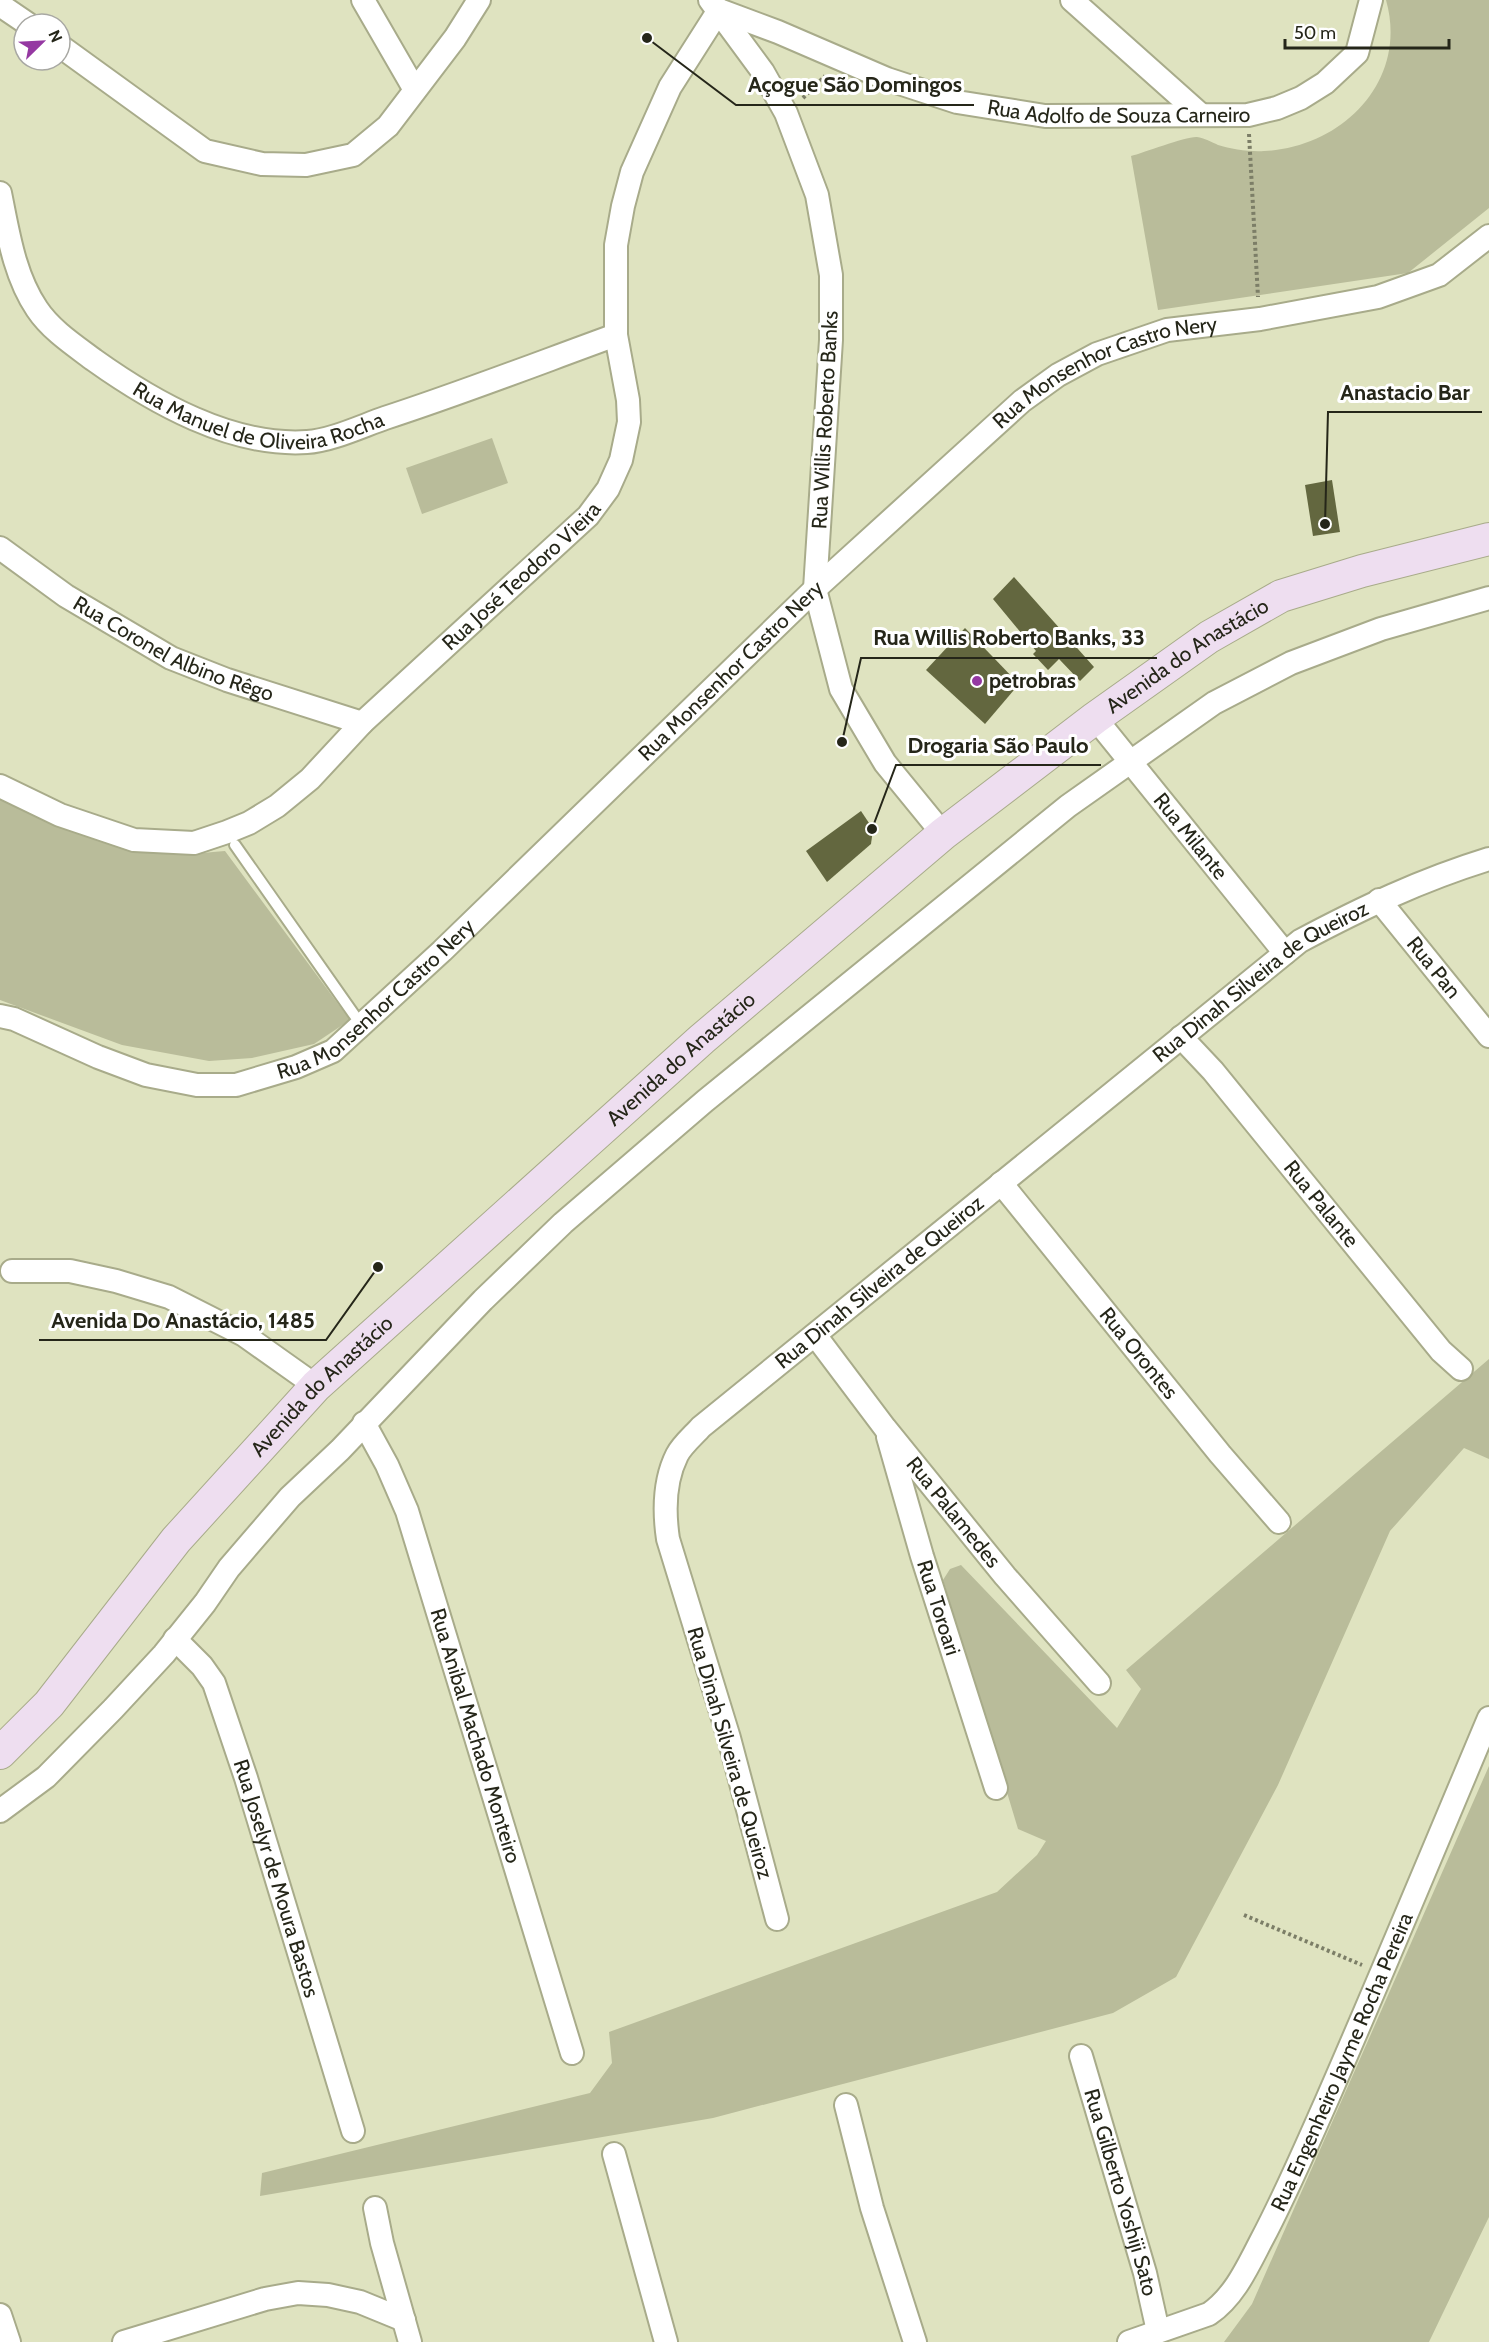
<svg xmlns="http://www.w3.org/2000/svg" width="1489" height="2342" viewBox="0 0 1489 2342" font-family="Cabin,sans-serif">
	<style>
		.green { fill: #b9bc9a }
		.building { fill: #63673f }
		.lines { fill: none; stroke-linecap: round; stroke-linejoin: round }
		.lane-casing { stroke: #a8ab8a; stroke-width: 14 }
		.street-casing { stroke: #a8ab8a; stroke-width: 26 }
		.secondary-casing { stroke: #a8ab8a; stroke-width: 34 }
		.path { stroke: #7c7e67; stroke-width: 4; stroke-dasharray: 3 3; stroke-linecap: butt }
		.lane { stroke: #fff; stroke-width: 10 }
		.street { stroke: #fff; stroke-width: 22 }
		.secondary { stroke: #eedef0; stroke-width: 32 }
		.poi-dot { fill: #9538a2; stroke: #fff; stroke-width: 2 }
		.labels { text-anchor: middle; stroke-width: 6; stroke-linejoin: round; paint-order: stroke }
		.street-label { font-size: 21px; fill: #252619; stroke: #fff }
		.poi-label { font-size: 21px; font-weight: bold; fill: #252619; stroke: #fff; text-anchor: start }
		.leader { fill: none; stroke: #252619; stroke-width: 2 }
		.callout-dot { fill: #252619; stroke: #fff; stroke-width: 2 }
		.callout-label { font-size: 22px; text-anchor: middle; font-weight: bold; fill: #252619; stroke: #fff; stroke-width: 6; stroke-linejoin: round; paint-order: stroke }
	</style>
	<rect width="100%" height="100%" fill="#dfe3c0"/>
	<g class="green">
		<path d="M1386,0h103v208l-81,65 -250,37 -27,-154c12,-3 56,-20 66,-19 7,1 15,5 21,8 13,4 32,7 46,6 78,-3 145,-70 122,-151z"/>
		<polygon points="492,438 508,483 422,514 406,468"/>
		<path d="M0,796c46,19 107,51 156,57 23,3 46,0 69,-2l125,169 -36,24 -62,14 -43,3 -87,-16 -122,-45z"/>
		<polygon points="1489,1359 1489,1459 1464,1448 1390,1531 1278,1785 1176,1977 1113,2013 713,2118 260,2196 262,2173 590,2093 612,2063 609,2032 997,1892 1037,1855 1046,1841 1018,1829 943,1580 950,1569 961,1565 1117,1728 1141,1689 1126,1670"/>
		<polygon points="1489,1766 1489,2217 1429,2342 1224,2342 1252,2304"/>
	</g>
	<g class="building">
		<polygon points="1332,480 1340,532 1313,536 1305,485"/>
		<polygon points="1014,577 1094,667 1080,681 1059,659 1048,670 1033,654 1036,651 993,599"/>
		<polygon points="965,628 1019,684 985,724 926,670"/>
		<polygon points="861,811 873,829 871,844 827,882 806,851"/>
	</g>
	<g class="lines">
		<defs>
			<polyline id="lane" points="235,845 355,1016"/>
			<g id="street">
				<polyline points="363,0 415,90"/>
				<polyline points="710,0 763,72 786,113 817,195 831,275 831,340 815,589 841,689 885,763 943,834"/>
				<polyline points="1072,0 1201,115"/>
				<polyline points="0,5 28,24"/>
				<path id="s1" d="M719,10l59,22 109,47 70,23 88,14 203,-1 29,-7 24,-10 24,-15 32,-30 14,-53"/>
				<polyline points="60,46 205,151 262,164 306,165 353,155 388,126 455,38 479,0"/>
				<path id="s2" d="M0,193c8,39 14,82 37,116 14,21 37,36 57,51 59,42 137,87 213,82 23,-1 55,-16 78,-24 77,-25 154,-55 231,-83"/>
				<path id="s3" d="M0,548l66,48 105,62 56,22 135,43"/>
				<path id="s4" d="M1095,718l190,235"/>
				<path id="s5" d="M0,786l60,29 74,25 60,3 33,-11 22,-9 28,-17 33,-27 52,-56 226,-207 20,-27 13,-29 8,-38 -1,-22 -12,-65v-90l7,-39 9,-34 38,-85 49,-77"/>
				<path id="s6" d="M1379,900l110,136"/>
				<path id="s7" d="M0,1016l14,3 84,38 48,18 51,10h39l60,-18 37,-16 109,-100 373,-362 207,-188 36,-26 39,-21 70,-24 93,-11 118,-22 61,-22 50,-39"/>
				<path id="s8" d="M1181,1037l32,34 228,280 20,18"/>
				<path id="s9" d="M1001,1183l219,271 59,68"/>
				<polyline points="12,1271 70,1271 116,1281 169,1297 244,1335 316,1386"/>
				<path id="s10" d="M815,1335l70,93 120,148 94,107"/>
				<path id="s11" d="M364,1423l23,42 20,46 165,542"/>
				<path id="s12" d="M888,1437l34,119 74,232"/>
				<path id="s13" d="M175,1639l27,27 12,17 32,95 107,353"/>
				<polyline points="0,1811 46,1777 113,1709 164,1654 205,1603 229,1568 290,1497 340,1450 483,1300 563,1223 705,1101 1068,806 1214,703 1291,663 1381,629 1489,598"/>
				<path id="s14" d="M777,1919l-48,-181 -61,-199c-4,-27 -4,-58 9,-84 5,-10 17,-20 24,-28l599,-486c62,-33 121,-61 189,-82"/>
				<path id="s15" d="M1081,2056l64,217 13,58"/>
				<polyline points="846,2105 872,2208 915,2342"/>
				<polyline points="614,2154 666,2342"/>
				<polyline points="375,2208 382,2243 410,2342"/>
				<polyline points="0,2315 9,2342"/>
				<polyline points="124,2342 265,2299 298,2293 328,2295 360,2302 404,2320"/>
				<path id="s16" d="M1129,2342l80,-28c25,-17 38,-46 52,-73 24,-45 44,-92 65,-139 56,-128 109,-256 163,-384"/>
			</g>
			<g id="secondary">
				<path id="s17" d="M0,1753l49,-49 127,-164 140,-154 386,-347 241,-205 152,-116 114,-81 72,-41 81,-25 127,-32"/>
			</g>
		</defs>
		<use href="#lane" class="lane-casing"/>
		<use href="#street" class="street-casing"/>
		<use href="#secondary" class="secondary-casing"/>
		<g class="path">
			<polyline points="803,98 825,76"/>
			<polyline points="1249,134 1258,297"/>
			<polyline points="1244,1915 1362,1965"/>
		</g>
		<use href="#lane" class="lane"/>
		<use href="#street" class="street"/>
		<use href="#secondary" class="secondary"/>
	</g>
	<circle class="poi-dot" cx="977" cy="681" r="6"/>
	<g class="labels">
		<g class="street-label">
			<text dy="7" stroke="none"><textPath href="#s1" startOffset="418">Rua Adolfo de Souza Carneiro</textPath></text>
			<text dy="7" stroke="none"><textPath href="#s7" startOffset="1388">Rua Monsenhor Castro Nery</textPath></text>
			<text dy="7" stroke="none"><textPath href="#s2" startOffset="380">Rua Manuel de Oliveira Rocha</textPath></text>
			<text transform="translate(825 420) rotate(-87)" y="7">Rua Willis Roberto Banks</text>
			<text dy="7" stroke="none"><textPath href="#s5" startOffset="632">Rua José Teodoro Vieira</textPath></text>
			<text dy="7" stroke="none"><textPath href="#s3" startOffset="202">Rua Coronel Albino Rêgo</textPath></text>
			<text dy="7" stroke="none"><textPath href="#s17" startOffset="1623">Avenida do Anastácio</textPath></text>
			<text dy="7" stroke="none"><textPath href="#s7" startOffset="902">Rua Monsenhor Castro Nery</textPath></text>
			<text dy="7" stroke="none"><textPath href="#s4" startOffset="152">Rua Milante</textPath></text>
			<text dy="7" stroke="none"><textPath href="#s6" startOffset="87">Rua Pan</textPath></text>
			<text dy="7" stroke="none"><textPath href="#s14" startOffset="1234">Rua Dinah Silveira de Queiroz</textPath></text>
			<text dy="7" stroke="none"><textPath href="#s7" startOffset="416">Rua Monsenhor Castro Nery</textPath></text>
			<text dy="7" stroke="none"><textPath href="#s17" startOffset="975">Avenida do Anastácio</textPath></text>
			<text dy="7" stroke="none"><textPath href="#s8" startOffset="218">Rua Palante</textPath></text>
			<text dy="7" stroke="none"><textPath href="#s14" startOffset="748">Rua Dinah Silveira de Queiroz</textPath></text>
			<text dy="7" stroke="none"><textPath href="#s9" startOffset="219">Rua Orontes</textPath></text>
			<text dy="7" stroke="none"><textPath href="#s17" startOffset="489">Avenida do Anastácio</textPath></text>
			<text dy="7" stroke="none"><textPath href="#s10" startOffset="225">Rua Palamedes</textPath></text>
			<text dy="7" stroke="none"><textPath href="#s12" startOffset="178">Rua Toroari</textPath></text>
			<text dy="7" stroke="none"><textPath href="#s11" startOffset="333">Rua Anibal Machado Monteiro</textPath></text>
			<text transform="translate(730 1753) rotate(74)" y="7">Rua Dinah Silveira de Queiroz</text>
			<text dy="7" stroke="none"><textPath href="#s13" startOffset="264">Rua Joselyr de Moura Bastos</textPath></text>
			<text dy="7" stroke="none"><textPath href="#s16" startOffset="372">Rua Engenheiro Jayme Rocha Pereira</textPath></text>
			<text dy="7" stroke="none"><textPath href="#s15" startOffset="142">Rua Gilberto Yoshiji Sato</textPath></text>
		</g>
		<g class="poi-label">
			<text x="989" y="688">petrobras</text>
		</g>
	</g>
	<path class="leader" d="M647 38L736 105H974M1325 524L1328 412H1482M842 742L861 658H1157M872 829L896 765H1101M378 1267L326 1340H39"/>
	<g class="callout-dot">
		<circle cx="647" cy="38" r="6"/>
		<circle cx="1325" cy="524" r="6"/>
		<circle cx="842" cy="742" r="6"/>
		<circle cx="872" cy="829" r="6"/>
		<circle cx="378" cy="1267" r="6"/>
	</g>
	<g class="callout-label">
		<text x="855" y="92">Açogue São Domingos</text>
		<text x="1405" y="400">Anastacio Bar</text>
		<text x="1009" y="645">Rua Willis Roberto Banks, 33</text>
		<text x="998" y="753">Drogaria São Paulo</text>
		<text x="183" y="1328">Avenida Do Anastácio, 1485</text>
	</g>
	<g transform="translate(42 42) rotate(66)"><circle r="28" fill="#ffffff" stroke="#a8a8a3" stroke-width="1.5"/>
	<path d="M0-4.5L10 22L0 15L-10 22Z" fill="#9538a2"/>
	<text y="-9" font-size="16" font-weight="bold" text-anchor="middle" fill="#252619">N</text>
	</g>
	<path d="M1285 39v9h164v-9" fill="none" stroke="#252619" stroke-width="3"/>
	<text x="1294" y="39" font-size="18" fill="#252619" stroke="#ffffff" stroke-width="4.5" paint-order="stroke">50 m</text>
</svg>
